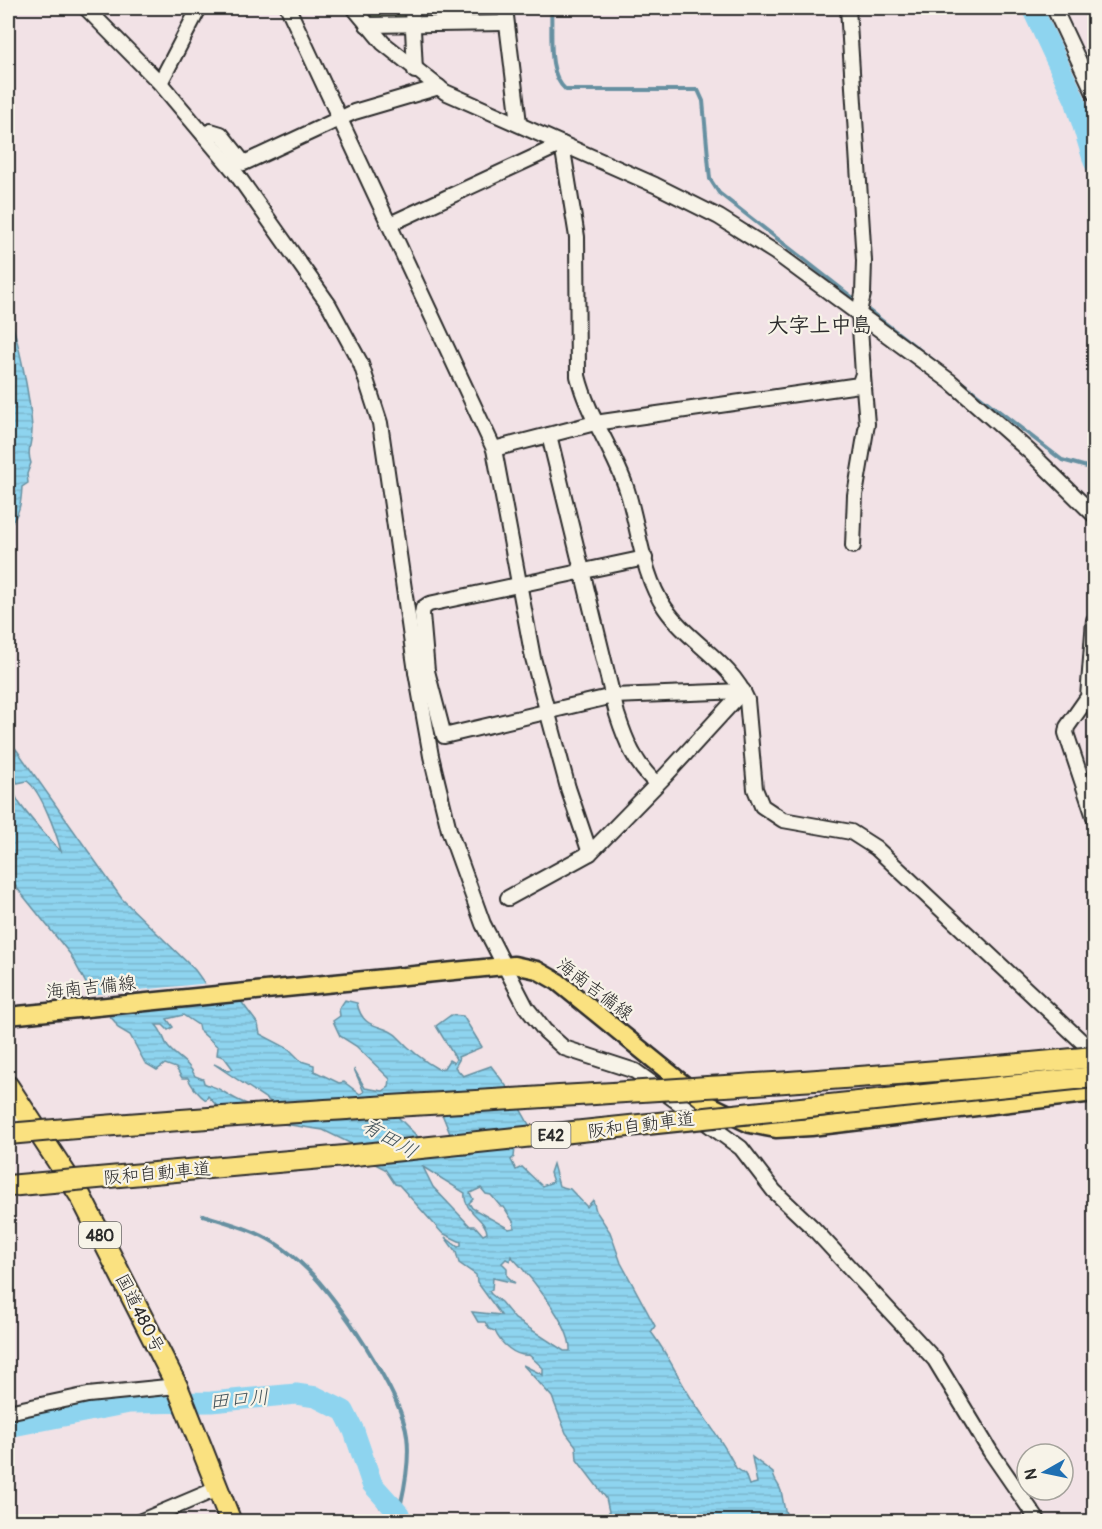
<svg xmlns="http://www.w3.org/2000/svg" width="1102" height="1529" viewBox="0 0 1102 1529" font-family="Pangolin,'Klee One',sans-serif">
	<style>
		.grass { fill: url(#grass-tufts); stroke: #748663; stroke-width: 1.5 }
		.water { fill: url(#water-rules); stroke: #6690a1; stroke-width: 1.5; fill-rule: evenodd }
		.pier { fill: #f2e2e6 }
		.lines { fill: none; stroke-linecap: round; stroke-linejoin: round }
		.stream { stroke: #6690a1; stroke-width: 4 }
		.river { stroke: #8ed4ef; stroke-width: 21 }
		.minor-casing { stroke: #2b2b2b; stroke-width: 18 }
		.major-casing { stroke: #2b2b2b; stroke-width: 21 }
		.highway-casing { stroke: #2b2b2b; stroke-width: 24 }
		.minor { stroke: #f7f3e8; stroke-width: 14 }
		.major { stroke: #fae180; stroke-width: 16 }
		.highway { stroke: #fae180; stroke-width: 20 }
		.highway-bridge-casing { stroke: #2b2b2b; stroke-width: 24; stroke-linecap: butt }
		.highway-bridge { stroke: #fae180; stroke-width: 20 }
		.labels { text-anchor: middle; stroke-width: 4.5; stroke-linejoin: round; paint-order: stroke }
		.shield { fill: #f7f3e8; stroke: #686764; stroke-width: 1.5 }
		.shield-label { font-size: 16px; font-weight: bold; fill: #2b2b2b }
		.street-label { font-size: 18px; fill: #2b2b2b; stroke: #f7f3e8 }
		.water-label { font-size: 20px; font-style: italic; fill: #44555c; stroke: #f7f3e8 }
		.quarter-label { font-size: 21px; font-weight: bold; fill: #2b2b2b; stroke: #f7f3e8 }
	</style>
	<defs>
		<pattern id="grass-tufts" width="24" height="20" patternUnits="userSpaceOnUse" patternTransform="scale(1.5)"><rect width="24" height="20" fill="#bde19b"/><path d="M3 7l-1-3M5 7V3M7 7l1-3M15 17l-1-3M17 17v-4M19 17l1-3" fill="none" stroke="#a3c186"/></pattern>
		<pattern id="water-rules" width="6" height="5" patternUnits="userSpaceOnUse" patternTransform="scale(1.5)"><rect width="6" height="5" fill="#8ed4ef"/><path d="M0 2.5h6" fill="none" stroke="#7bb6cd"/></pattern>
	</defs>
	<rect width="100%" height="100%" fill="#f2e2e6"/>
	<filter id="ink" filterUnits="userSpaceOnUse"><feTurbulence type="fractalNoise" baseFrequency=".0167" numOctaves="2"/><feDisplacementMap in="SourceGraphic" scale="12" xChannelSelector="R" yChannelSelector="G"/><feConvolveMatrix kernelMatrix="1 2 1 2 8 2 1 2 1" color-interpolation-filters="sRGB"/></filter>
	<g filter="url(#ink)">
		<polygon class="grass" points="359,8 408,8 409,21 370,21"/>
		<g class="water">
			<path d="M8,313c11,26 22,86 24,114 1,14 -6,23 -1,36l-4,11 1,9 -6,4c-1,16 -2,28 -14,39z"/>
			<path d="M16,749l106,150 73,71 10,14 32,12 21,28 2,10 29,15 12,12 13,4v6l25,12 5,-1 16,12 4,-2 -10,-23 11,19 18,3 6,-4 1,-8 -34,-33 -16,-10 -7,-15 7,-5 -1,-7 6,-9 12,3c6,30 28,19 41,34 12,13 24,23 40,32l6,-1 5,-8 5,3 2,-4 -20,-33 15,-11 12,1 19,31 -24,10 1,3 -4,7 8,9 28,-10 19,25 22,39 -17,18 -1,9 -3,3 5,10 6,-3 20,19 11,-4 -3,-9 3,-9 6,22 11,3 17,18 6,-7 3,11 14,21 11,31 34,63 -4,6c17,22 27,46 42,69 15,22 32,43 43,67l9,6 4,11 8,-2 -5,-26 21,16c1,8 6,11 8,18 3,11 2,21 9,30h-179l-5,-23 -29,-38 -1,-14 -10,-13 -14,-36 -29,-32 20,10v-7l-14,-13c-14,2 -29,-12 -34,-24l-6,-2 -4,-7h-7l-6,-10 29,3 -24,-33 -1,-7 -17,-12 -3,-11 -11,-15 13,10 3,-2v-3l-19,-9 -43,-48 -4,-1 -10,-15 -14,-7 -17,-17 -31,-15 -98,-15 -17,-19 -2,4c-6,-4 -15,-14 -18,-22h-6l-6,-10 -11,-4 -8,6 -12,-7 -15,-28 -12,-7 -3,-6 -21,-24 -24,-44 -62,-77v-97c5,8 6,13 10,21 6,10 35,44 43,50 -5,-19 -20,-60 -34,-70l-10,2 -4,-17zM183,1015l15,10 1,5 19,17 -1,8 7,2 9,12 -5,2 -14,-7 63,42c-24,3 -36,-3 -55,-15 -5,-4 -13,-5 -18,-8l-1,-4 -8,-3c-6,-14 -18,-18 -27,-29 -5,-8 -5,-15 -12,-22h7l5,5 5,-3 -6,-8zM414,1091l28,23 9,22 19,19h-12l-8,-6 -30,-10 -26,-26 6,-15zM423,1167l42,26c-3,18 22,27 22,40l-4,2 -8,-9h-5l-37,-39zM481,1188l5,6 5,1 10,12h3l10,16v5l-5,1 -37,-21 -3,-5 4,-4 -3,-6zM511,1256c17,18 61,69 59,95h-6l-49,-32 -14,-17 -10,-8 -2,-3 3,-2 1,-11 22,5 -8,-7v-8l-5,-5 4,-4 4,2z"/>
			<path d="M376,1492c23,-1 27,11 36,29h-24l-3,-6 4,-3 -2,-4h-7l-7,-13z"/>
		</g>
		<polygon class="pier" points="210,983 238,994 245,1002 104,1015 88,995"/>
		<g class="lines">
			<g class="stream">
				<path d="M551,8c2,24 -5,65 15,82h132l5,11 7,78 9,14 138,108"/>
				<polyline points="863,306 938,364"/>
				<polyline points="960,381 1062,460 1094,469"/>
				<path d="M203,1215c25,8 50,14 72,28 11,7 23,17 32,26 31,29 95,126 100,167 3,22 -1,45 -6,67"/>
			</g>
			<g class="river">
				<polyline points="1032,8 1075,100 1094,162"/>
				<polyline points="8,1427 129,1403 211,1402 296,1394 316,1397 344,1411 354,1431 372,1484 399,1514 402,1522"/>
			</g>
			<defs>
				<g id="minor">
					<polyline points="86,8 160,83 235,172 329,305 361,364 380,423 416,672 431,756 449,830 483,924 526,1007 545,1031 564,1048 635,1071 741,1148 774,1191 813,1228 935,1360 990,1451 1039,1522"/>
					<polyline points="288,8 494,449 533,658 568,788 590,853"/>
					<polyline points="354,8 383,43 445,92 655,185 719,217 776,253 951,382 1031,453 1094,515"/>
					<polyline points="412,8 415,71"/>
					<polyline points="505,8 519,123"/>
					<polyline points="1054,8 1094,93"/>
					<polyline points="367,25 506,23"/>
					<polyline points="160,83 199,8"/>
					<polyline points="204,135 211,131 221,134 244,163 354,112 439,87"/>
					<path d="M562,144l15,93 1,139c10,41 36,74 49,114 12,38 15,85 38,118 23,34 66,54 82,92l8,89 7,17 21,14 68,12 25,16 218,205"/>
					<polyline points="390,224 562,144"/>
					<path d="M549,435l68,279c9,28 18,50 40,70"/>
					<polyline points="494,449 595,423 859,385 863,374 859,312 863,294 864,261 848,8"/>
					<polyline points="853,546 855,495 867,424 863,376"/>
					<polyline points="1094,620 1088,697 1067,727 1066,733 1094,817"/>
					<polyline points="427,671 422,614 423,608 429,604 645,558"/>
					<polyline points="416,672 427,671 444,736 613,696 743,691"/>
					<polyline points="508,898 590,853 666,775 743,691"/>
					<polyline points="8,1117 27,1115"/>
					<polyline points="8,1412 88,1395 177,1386"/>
					<polyline points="139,1522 219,1488"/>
				</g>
				<polyline id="major" points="8,1016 514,965 537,970 558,982 708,1104 750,1124 776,1129 811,1127 1094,1093"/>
				<polyline id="highway" points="8,1086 81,1197 177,1386 231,1522"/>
			</defs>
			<use href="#minor" class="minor-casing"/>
			<use href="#major" class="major-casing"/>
			<use href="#highway" class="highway-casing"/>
			<use href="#minor" class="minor"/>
			<use href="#major" class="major"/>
			<use href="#highway" class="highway"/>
			<defs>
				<g id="highway-bridge">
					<path d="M8,1134c361,-33 725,-41 1086,-77"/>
					<polyline points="8,1186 345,1156 1094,1077"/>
				</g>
			</defs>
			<use href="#highway-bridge" class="highway-bridge-casing"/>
			<use href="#highway-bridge" class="highway-bridge"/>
		</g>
	</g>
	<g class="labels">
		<g class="shield">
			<rect x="531.5" y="1122" width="39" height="26" rx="4.5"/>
			<rect x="79" y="1222" width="42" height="26" rx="4.5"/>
		</g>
		<g class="shield-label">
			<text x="551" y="1141">E42</text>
			<text x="100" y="1241">480</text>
		</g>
		<g class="street-label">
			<text transform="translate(91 987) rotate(-6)" y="6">海南吉備線</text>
			<text transform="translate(595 989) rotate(37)" y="6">海南吉備線</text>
			<text transform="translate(641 1125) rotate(-7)" y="6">阪和自動車道</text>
			<text transform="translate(157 1173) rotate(-5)" y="6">阪和自動車道</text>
			<text transform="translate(140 1313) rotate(63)" y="6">国道480号</text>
		</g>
		<g class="water-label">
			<text transform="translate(390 1138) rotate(30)" y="7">有田川</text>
			<text transform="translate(239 1399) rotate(-5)" y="7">田口川</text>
		</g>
		<g class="quarter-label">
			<text x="820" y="332">大字上中島</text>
		</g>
	</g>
	<rect width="1102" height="1529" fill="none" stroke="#f7f3e8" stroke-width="30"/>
	<rect x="15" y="15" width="1072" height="1499" fill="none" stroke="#2b2b2b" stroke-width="2" filter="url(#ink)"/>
	<g transform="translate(1045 1472) rotate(261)"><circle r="28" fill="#f7f3e8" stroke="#a5a39c" stroke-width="1.5"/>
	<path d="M0-4.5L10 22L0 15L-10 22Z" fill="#1f6fb2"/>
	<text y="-9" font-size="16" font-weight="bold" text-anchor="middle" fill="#2b2b2b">N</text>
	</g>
</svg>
